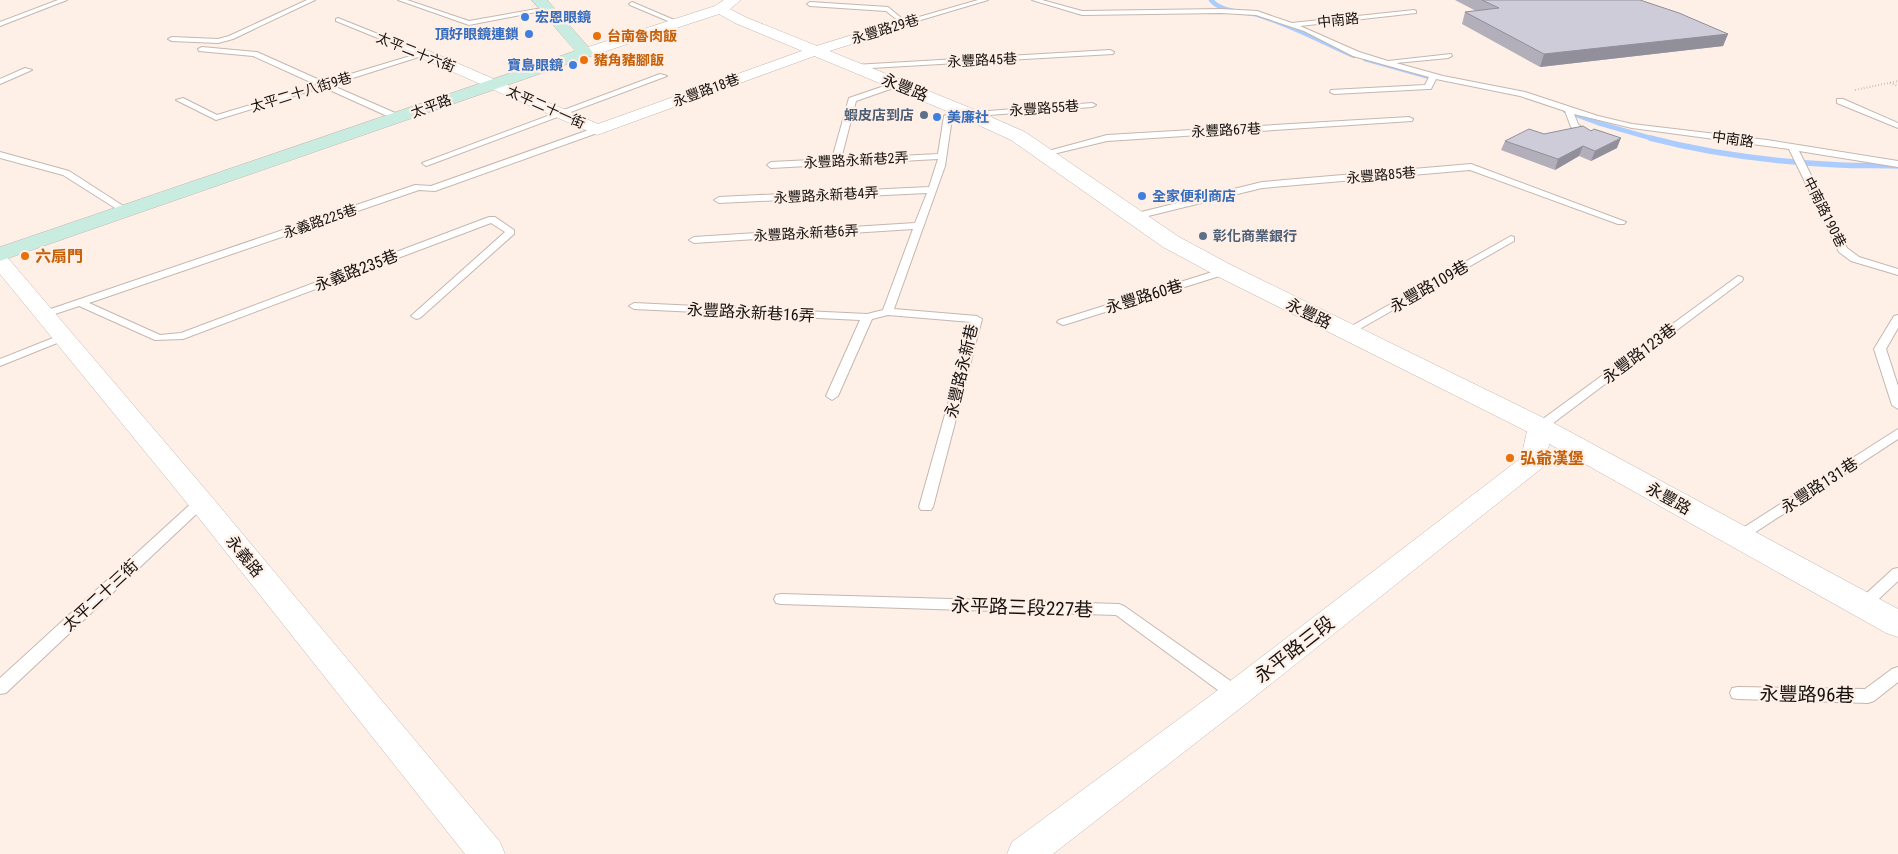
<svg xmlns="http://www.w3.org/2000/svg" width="1898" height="854" viewBox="0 0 1898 854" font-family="'Roboto Condensed','Noto Sans TC',sans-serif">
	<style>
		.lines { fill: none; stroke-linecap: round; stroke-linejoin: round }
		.stream-far1 { stroke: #aaccfe; stroke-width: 4.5 }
		.stream { stroke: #aaccfe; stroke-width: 5.5 }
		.service-casing { stroke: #c5b7af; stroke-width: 2 }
		.minor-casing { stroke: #c5b7af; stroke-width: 1 }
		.tertiary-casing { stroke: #c5b7af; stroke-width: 1 }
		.secondary-casing { stroke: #c5b7af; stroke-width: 1 }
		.path { stroke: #a49993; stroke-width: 2; stroke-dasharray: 0.5 2.5; stroke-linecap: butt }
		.service { fill: #fff; fill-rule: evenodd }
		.minor { fill: #fff; fill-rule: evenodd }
		.tertiary { fill: #fff; fill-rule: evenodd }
		.secondary { fill: #c9ece0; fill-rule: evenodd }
		.wall { fill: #b2afbb }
		.shaded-wall { fill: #918f99 }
		.building { fill: #cfccda; stroke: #918f99 }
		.shop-dot { fill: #3f7fe0; stroke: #feefe7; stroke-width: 2 }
		.food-dot { fill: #e8710a; stroke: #feefe7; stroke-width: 2 }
		.service-dot { fill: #5c6f8a; stroke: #feefe7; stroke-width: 2 }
		.labels { text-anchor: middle; stroke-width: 4.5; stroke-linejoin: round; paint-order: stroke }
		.far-shop-label { font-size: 14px; font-weight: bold; fill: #366cbe; stroke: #feefe7; text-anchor: start }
		.far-street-label { font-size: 14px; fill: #15110e; stroke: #feefe7 }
		.far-food-label { font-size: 14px; font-weight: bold; fill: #c56008; stroke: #feefe7; text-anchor: start }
		.far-service-label { font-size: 14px; font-weight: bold; fill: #4e5e75; stroke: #feefe7; text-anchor: end }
		.street-label { font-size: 16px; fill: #15110e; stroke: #feefe7 }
		.food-label { font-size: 16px; font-weight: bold; fill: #c56008; stroke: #feefe7; text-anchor: start }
		.near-street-label { font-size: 19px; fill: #15110e; stroke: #feefe7 }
	</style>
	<rect width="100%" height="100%" fill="#feefe7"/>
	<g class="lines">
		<g class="stream-far1">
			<path d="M1211,0c11,13 32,11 47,15 33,10 64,27 96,41"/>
			<polyline points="1365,59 1433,78"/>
			<polyline points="1565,111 1598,123 1654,139"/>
		</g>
		<path class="stream" d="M1650,138c61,16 126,24 190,27 19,1 39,0 58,1"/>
		<defs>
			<g id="service">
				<polygon points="58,0 67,0 0,26 0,22"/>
				<polygon points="307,0 315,0 233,39 218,43 172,41 168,39 172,37 218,39 229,36"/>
				<polygon points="398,0 407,0 469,21 548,7 551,9 469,25"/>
				<polygon points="978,0 988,0 904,25 886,11 810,6 807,4 810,2 888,7 905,21"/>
				<polygon points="1032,0 1042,0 1082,11 1221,9 1257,11 1292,23 1414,10 1416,11 1416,13 1300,26 1359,52 1388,61 1451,54 1452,56 1448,58 1396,63 1443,76 1525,92 1598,116 1632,124 1767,140 1898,161 1898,167 1799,151 1847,248 1859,257 1898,269 1898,275 1851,261 1839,252 1789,149 1632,128 1574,114 1578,124 1591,136 1587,139 1571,127 1565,111 1520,96 1436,79 1431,89 1428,89 1334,94 1330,92 1331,90 1425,85 1429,77 1353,56 1304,31 1256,15 1221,13 1082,15"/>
				<polygon points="632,2 679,22 680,23 675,24 630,5 629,4"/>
				<polygon points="338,18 428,54 331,85 402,116 402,120 396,120 323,87 216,120 176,100 183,98 217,115 317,85 253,56 199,51 198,49 202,47 257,52 324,82 417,54 336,21 336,19"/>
				<polygon points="1110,50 1114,52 1113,54 854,69 850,67 854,65"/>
				<polygon points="25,68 32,70 0,84 0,79"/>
				<polygon points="660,74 667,76 429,165 426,166 422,163"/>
				<polygon points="896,82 900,84 899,86 856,101 841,159 938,154 944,116 948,114 1092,103 1096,105 1092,107 952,118 945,166 894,309 977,316 982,319 933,507 931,510 921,510 919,507 971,322 888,315 872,319 838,396 832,400 826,396 860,320 634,309 629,306 634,303 867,314 883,310 913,229 694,243 689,240 694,237 915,223 927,193 719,203 714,200 719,197 929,187 938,159 771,168 767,165 771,162 832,159 849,98"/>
				<polygon points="1837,99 1843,99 1898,123 1898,128 1837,103"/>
				<polygon points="1409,117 1413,119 1412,121 1107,141 1045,156 1041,153 1107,135"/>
				<polygon points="597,127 601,130 600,132 435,191 419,190 89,303 160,335 181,333 489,217 495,217 514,230 514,234 420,318 416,319 411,316 505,232 491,223 183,339 155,340 79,306 43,318 38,315 39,313 415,185 431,186"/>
				<polygon points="0,152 69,171 131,211 129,213 123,213 63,175 0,158"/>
				<polygon points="1471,164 1626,222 1624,224 1618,224 1470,170 1262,188 1136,219 1131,216 1133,214 1262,182"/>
				<polygon points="1511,236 1514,237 1514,241 1351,334 1343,334 1341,332"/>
				<polygon points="1225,268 1230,271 1229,273 1067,324 1063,325 1057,322 1059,320"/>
				<polygon points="1738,276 1742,277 1743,279 1742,281 1544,430 1536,430 1534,427 1536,424"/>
				<polygon points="1898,315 1898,328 1886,349 1898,386 1898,409 1892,405 1874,349 1894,316"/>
				<polygon points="63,334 67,335 69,337 67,339 0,366 0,359"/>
				<polygon points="1898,429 1898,439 1745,539 1735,539 1733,536 1735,533"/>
				<polygon points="201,497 206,499 208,502 206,505 6,693 0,694 0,678 196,499"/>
				<polygon points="1898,568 1898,581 1868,609 1863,611 1858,609 1856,605 1858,601 1893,569"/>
				<polygon points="781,594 1119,604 1124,606 1242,689 1244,694 1242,699 1236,700 1230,699 1116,615 781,604 776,603 774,599 776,595"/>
				<polygon points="1898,667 1898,682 1874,701 1868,703 1738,699 1732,698 1730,693 1732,688 1738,687 1865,689 1892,669"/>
			</g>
			<g id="minor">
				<polygon points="904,19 909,20 911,23 909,26 820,54 597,135 419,57 417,54 419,51 429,51 598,124 810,48"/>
				<polygon points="0,255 7,257 211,496 500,842 505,854 465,854 191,508 0,274"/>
				<polygon points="1540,419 1549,422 1552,427 1546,462 1542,468 1247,703 1053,854 1007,854 1012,842 1225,685 1521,458 1528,427 1531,422"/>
			</g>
			<polygon id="tertiary" points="724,0 741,0 730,9 745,17 973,109 1025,132 1179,237 1233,266 1550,421 1898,609 1898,637 1886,633 1530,433 1217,276 1163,247 1011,140 961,117 735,23 719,14 591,56 579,56 577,53 579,50 715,6"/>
			<polygon id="secondary" points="532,0 547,0 591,50 593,53 591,56 0,261 0,247 575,51"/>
		</defs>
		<use href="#service" class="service-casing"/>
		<use href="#minor" class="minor-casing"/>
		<use href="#tertiary" class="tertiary-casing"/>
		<use href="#secondary" class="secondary-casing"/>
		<g class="path">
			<polyline points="1890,83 1898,86"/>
			<polyline points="1855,90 1898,81"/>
		</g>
		<use href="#service" class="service"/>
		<use href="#minor" class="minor"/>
		<use href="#tertiary" class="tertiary"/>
		<use href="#secondary" class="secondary"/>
	</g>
	<g class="wall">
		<polygon points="1455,0 1640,0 1728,34 1723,46 1540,67 1462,24 1465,12 1476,11"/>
		<polygon points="1544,134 1617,148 1591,161 1579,156 1555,170 1501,150 1505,141"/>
	</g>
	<g class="shaded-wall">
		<polygon points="1728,34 1723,46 1540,67 1544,54"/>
		<polygon points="1621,138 1617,148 1591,161 1595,151"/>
		<polygon points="1583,146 1579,156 1555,170 1558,159"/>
	</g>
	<g class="building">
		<polygon points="1482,0 1640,0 1679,13 1728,34 1544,54 1465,12 1499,8"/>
		<polygon points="1583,126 1591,131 1594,129 1621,138 1595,151 1583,146 1558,159 1505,141 1529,129 1544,134"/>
	</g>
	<g class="shop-dot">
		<circle cx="525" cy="17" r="5"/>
		<circle cx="529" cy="34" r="5"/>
		<circle cx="573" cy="65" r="5"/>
		<circle cx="937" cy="117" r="5"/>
		<circle cx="1142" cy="196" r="5"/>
	</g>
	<g class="food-dot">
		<circle cx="597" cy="36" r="5"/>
		<circle cx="584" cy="60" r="5"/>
		<circle cx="25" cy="256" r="5"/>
		<circle cx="1510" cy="458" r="5"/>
	</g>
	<g class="service-dot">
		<circle cx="924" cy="115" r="5"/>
		<circle cx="1203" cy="236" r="5"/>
	</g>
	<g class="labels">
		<g class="far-shop-label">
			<text x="535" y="22">宏恩眼鏡</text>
			<text x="519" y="39" text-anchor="end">頂好眼鏡連鎖</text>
			<text x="563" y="70" text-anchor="end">寶島眼鏡</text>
			<text x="947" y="122">美廉社</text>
			<text x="1152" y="201">全家便利商店</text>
		</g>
		<g class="far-street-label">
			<text transform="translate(1338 20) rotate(-6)" y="5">中南路</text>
			<text transform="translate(885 29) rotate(-17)" y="5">永豐路29巷</text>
			<text transform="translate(416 52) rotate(22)" y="5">太平二十六街</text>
			<text transform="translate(982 60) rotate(-3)" y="5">永豐路45巷</text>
			<text transform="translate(706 90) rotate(-20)" y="5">永豐路18巷</text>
			<text transform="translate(301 92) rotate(-17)" y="5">太平二十八街9巷</text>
			<text transform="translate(431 106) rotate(-20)" y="5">太平路</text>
			<text transform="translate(546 107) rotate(24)" y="5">太平二十一街</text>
			<text transform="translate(1044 108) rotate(-4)" y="5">永豐路55巷</text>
			<text transform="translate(1226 130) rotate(-3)" y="5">永豐路67巷</text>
			<text transform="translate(1733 139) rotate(8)" y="5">中南路</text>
			<text transform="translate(856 160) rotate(-3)" y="5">永豐路永新巷2弄</text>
			<text transform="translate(1381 175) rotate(-5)" y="5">永豐路85巷</text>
			<text transform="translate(826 195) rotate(-3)" y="5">永豐路永新巷4弄</text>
			<text transform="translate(1825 212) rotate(63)" y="5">中南路190巷</text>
			<text transform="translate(320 221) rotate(-19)" y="5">永義路225巷</text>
			<text transform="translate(806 233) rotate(-3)" y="5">永豐路永新巷6弄</text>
		</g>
		<g class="far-food-label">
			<text x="607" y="41">台南魯肉飯</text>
			<text x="594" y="65">豬角豬腳飯</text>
		</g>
		<g class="far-service-label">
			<text x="914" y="120">蝦皮店到店</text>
			<text x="1213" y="241" text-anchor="start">彰化商業銀行</text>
		</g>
		<g class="street-label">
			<text transform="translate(905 87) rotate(22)" y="6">永豐路</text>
			<text transform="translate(356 270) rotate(-21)" y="6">永義路235巷</text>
			<text transform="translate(1429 286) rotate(-30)" y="6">永豐路109巷</text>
			<text transform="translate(1144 296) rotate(-17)" y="6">永豐路60巷</text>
			<text transform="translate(751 312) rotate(3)" y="6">永豐路永新巷16弄</text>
			<text transform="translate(1309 313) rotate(26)" y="6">永豐路</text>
			<text transform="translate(1639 353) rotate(-37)" y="6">永豐路123巷</text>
			<text transform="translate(961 371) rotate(-77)" y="6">永豐路永新巷</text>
			<text transform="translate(1819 485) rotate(-33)" y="6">永豐路131巷</text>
			<text transform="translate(1669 498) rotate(29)" y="6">永豐路</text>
			<text transform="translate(245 556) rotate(51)" y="6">永義路</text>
			<text transform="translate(100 595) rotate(-43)" y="6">太平二十三街</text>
		</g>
		<g class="food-label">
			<text x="35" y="262">六扇門</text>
			<text x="1520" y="464">弘爺漢堡</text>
		</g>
		<g class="near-street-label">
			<text transform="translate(1022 607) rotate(2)" y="7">永平路三段227巷</text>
			<text transform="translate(1294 649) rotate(-38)" y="7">永平路三段</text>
			<text transform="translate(1807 694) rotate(1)" y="7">永豐路96巷</text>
		</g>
	</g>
</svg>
